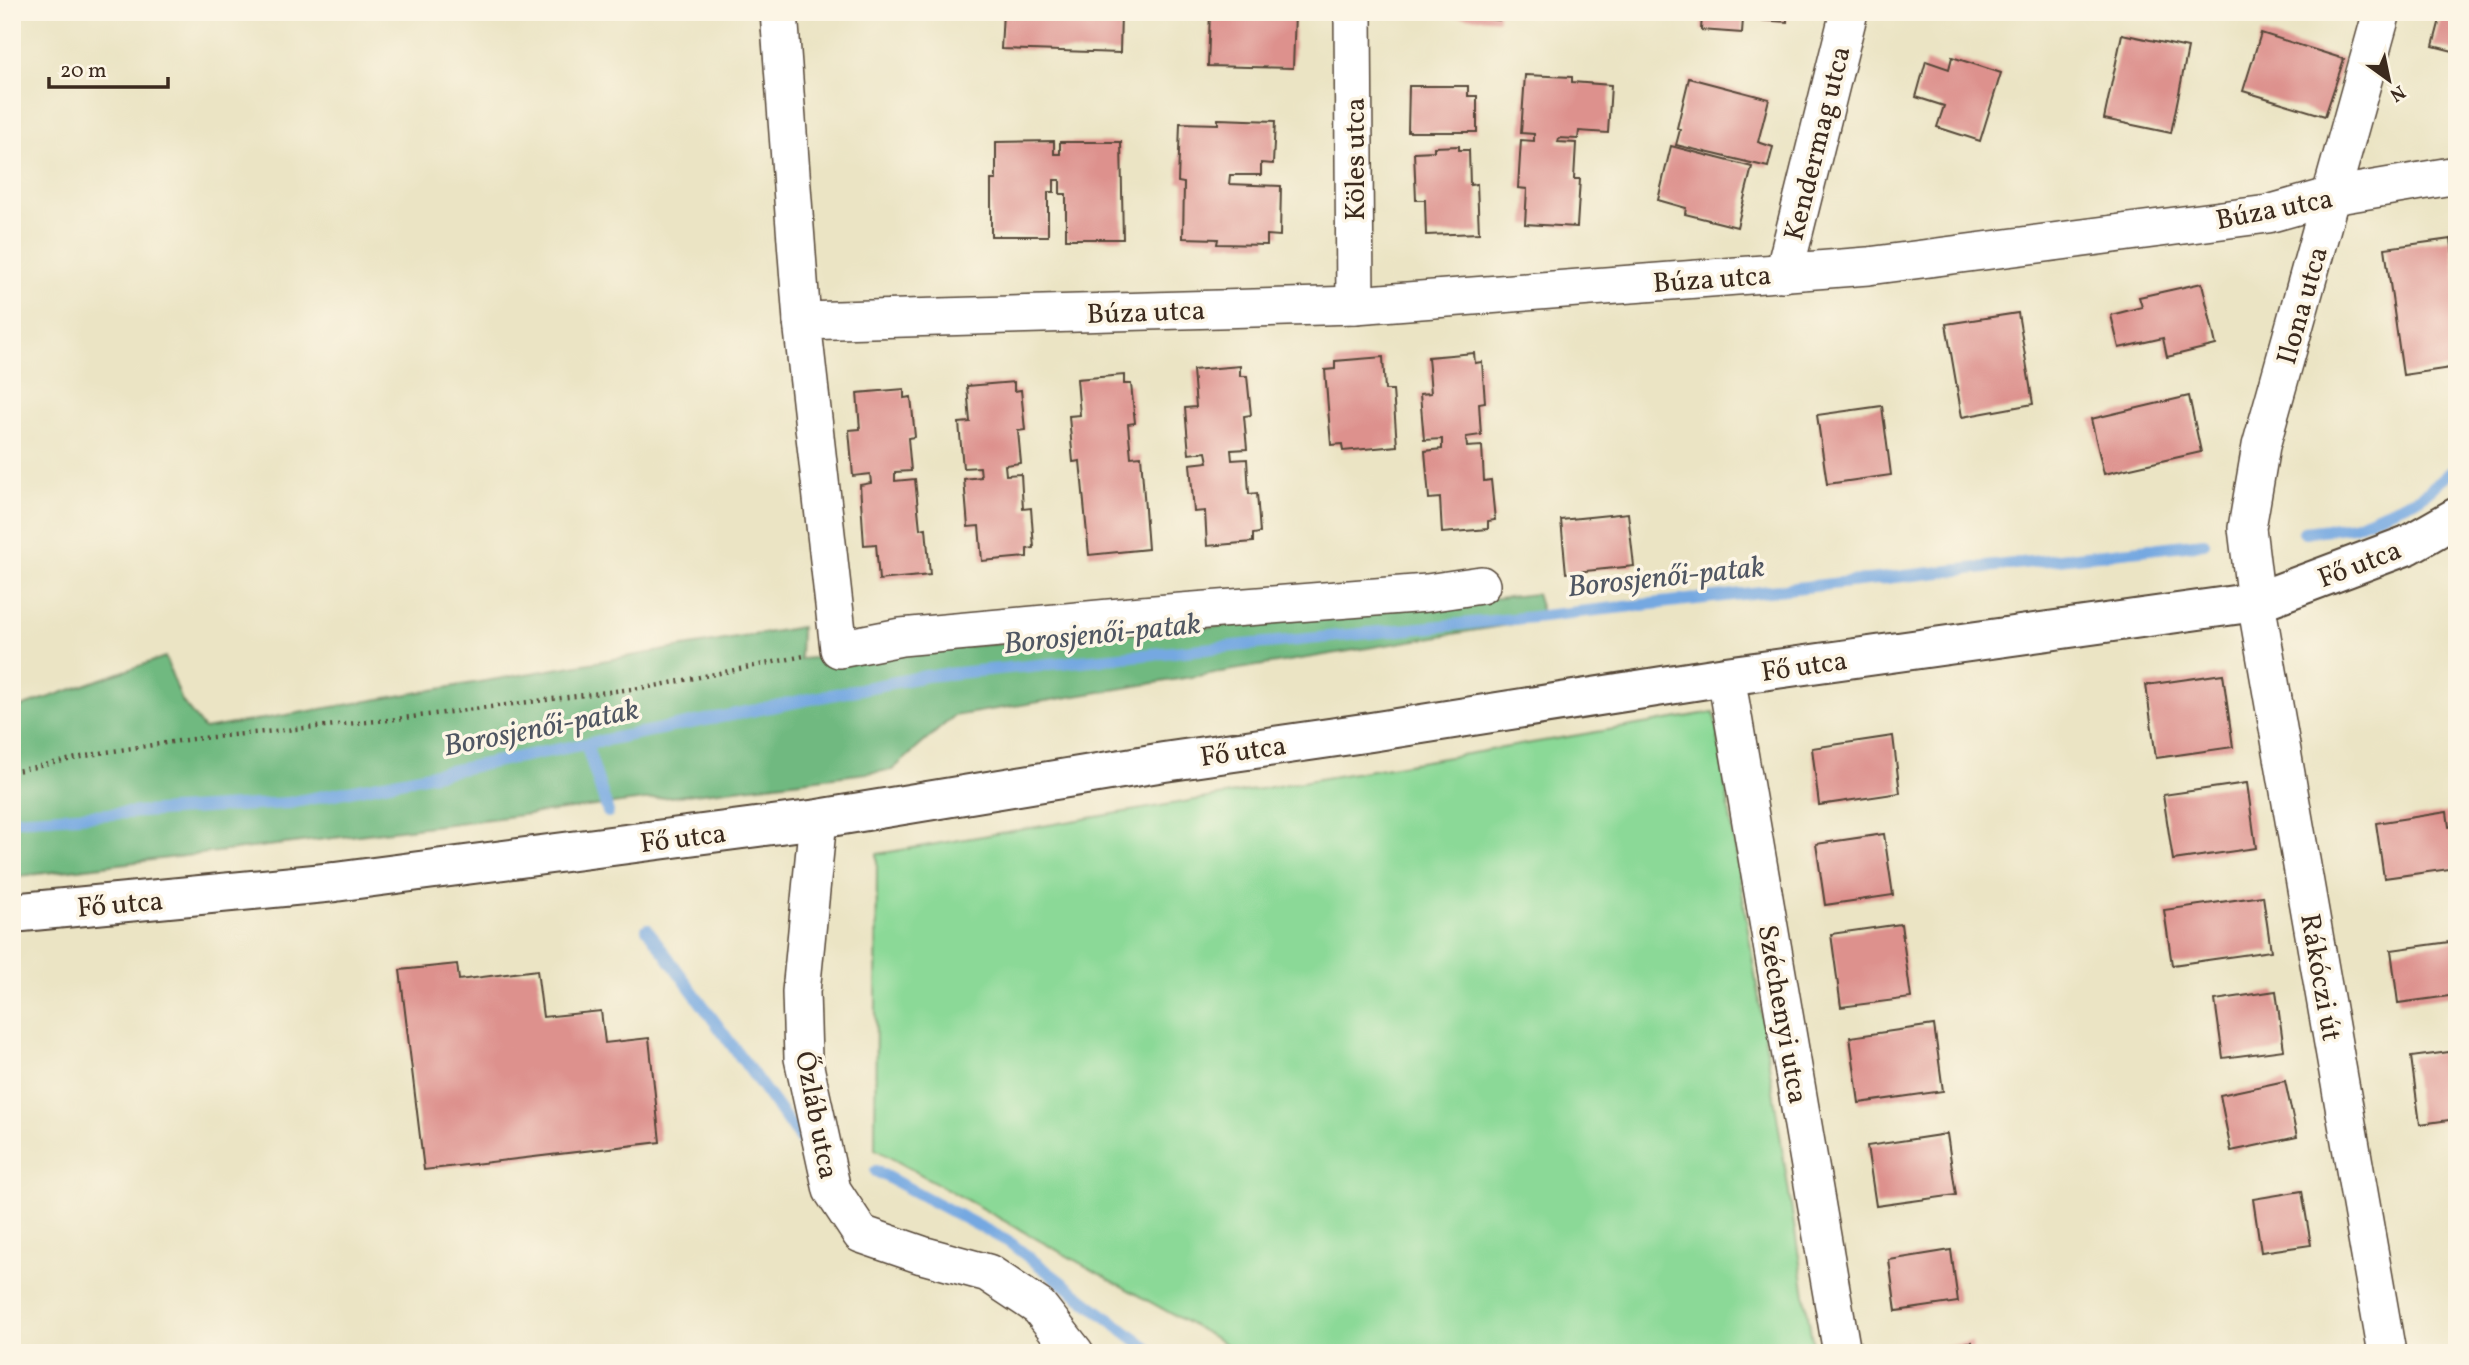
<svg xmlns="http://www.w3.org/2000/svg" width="2469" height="1365" viewBox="0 0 2469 1365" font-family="Vollkorn,serif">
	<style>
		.green { fill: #8bd997; stroke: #63825a; stroke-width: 2 }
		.forest { fill: #70b980; stroke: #56724f; stroke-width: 2 }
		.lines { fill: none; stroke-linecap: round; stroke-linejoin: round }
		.stream { stroke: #74a8e1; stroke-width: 12 }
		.building { fill: #dd918d }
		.minor-casing { stroke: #554637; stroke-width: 40 }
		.tertiary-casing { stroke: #554637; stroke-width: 42 }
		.path { stroke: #554637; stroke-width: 4.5; stroke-dasharray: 2 5; stroke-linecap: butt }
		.minor { stroke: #fff; stroke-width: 37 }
		.tertiary { stroke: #fff; stroke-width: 38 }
		.labels { text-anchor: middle; stroke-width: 7; stroke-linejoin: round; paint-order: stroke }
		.street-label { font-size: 28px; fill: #3b2a1e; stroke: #fcf5e5 }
		.water-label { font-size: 30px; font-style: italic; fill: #4f5662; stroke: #fcf5e5 }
	</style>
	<rect width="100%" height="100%" fill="#fcf5e5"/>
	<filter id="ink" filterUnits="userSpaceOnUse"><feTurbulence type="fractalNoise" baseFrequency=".0143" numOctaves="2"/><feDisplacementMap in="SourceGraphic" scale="14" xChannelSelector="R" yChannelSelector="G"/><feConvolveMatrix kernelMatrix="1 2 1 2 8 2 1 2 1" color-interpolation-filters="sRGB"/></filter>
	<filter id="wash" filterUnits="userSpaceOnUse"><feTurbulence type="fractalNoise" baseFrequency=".00686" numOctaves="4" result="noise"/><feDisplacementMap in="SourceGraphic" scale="28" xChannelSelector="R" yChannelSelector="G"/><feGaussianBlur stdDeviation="1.57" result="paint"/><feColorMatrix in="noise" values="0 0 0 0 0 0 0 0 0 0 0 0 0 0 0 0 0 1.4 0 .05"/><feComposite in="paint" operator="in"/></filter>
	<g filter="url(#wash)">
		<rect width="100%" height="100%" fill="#ebe4c4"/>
		<polygon class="green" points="1714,712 1814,1353 1242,1353 875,1149 877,854"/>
		<polygon class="forest" points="1536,594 1544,619 954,716 892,770 12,877 12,710 165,657 182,701 204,729 801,627 800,659 1201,628"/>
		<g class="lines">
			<g class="stream">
				<polyline points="2304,532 2354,526 2421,497 2457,467"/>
				<polyline points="586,744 608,812"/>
				<polyline points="12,820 289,803 926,676 1533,617 2204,543"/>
				<polyline points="647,929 802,1141"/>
				<polyline points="876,1171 1009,1242 1153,1353"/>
			</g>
		</g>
		<g id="blocks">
			<g class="building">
				<polygon points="1003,12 1121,12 1120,53 1001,49"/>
				<polygon points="1210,12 1295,13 1293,68 1208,66"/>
				<polygon points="1450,12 1499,12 1499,20 1450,16"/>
				<polygon points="1675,12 1787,12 1787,22 1743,19 1742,33 1701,30 1702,16 1675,15"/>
				<polygon points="2442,12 2457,12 2457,52 2433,46"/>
				<polygon points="2261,33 2344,59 2325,116 2243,91"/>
				<polygon points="2122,34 2188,48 2171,133 2104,119"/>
				<polygon points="1952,57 2001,73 1980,141 1937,127 1944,106 1916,97 1926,61 1949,69"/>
				<polygon points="1525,75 1572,77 1572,82 1611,85 1608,133 1579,131 1578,139 1559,138 1558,142 1576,143 1574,179 1580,179 1577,227 1525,224 1527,189 1518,188 1521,140 1534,141 1534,134 1521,133"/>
				<polygon points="1689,78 1769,99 1758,142 1773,147 1768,167 1676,145 1680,130 1677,128"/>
				<polygon points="1409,86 1468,86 1468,96 1477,96 1477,132 1408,132"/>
				<polygon points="1218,119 1275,121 1273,164 1261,163 1261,175 1230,175 1229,184 1281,186 1280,236 1267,235 1267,245 1217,244 1218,239 1183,238 1184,183 1178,182 1180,123 1218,124"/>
				<polygon points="1054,141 1054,154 1060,154 1060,142 1121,142 1123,239 1066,239 1066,194 1060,194 1060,180 1054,180 1054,192 1048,192 1048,236 991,236 991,180 996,180 996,142"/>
				<polygon points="1459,146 1459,150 1469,150 1470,185 1477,184 1479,233 1426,235 1425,200 1416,200 1414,152 1434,151 1434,147"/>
				<polygon points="1671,146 1752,167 1737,227 1685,214 1686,208 1658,200"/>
				<polygon points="2451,239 2457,283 2457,367 2403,375 2385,248"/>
				<polygon points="2202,283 2216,345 2167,357 2163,338 2119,348 2111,315 2142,307 2139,297"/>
				<polygon points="2018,313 2033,404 1962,417 1946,324"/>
				<polygon points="1474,353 1475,363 1482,362 1485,402 1479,403 1481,435 1466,437 1467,447 1482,446 1484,481 1491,480 1495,520 1488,521 1488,529 1442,533 1440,498 1429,499 1425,451 1442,449 1442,439 1424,440 1420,394 1431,393 1428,357"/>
				<polygon points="1383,357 1385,390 1393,390 1397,446 1343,451 1342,444 1331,445 1325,370 1335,369 1335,361"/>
				<polygon points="1240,366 1240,376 1247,376 1251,415 1244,416 1247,449 1231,450 1232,460 1247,459 1249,494 1257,493 1260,533 1253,534 1253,542 1207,546 1205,511 1194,512 1190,464 1208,462 1206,452 1189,454 1185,408 1196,407 1193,370"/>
				<polygon points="1124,375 1124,384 1131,384 1135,423 1128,424 1131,457 1141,456 1148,549 1089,555 1080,461 1073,462 1069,416 1080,415 1077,379"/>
				<polygon points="1014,382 1014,391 1021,390 1025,430 1018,431 1021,463 1005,465 1006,475 1021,474 1023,509 1031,508 1034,548 1027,549 1027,557 982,561 979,526 968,527 964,479 981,477 980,467 963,468 959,423 970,422 967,386"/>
				<polygon points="904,389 904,398 911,397 915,437 908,438 911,471 895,472 895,481 915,479 920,529 926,528 930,575 879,580 876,544 864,545 860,485 871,483 870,474 853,476 849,430 860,429 857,393"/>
				<polygon points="2189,396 2201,452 2104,474 2091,419"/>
				<polygon points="1882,406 1891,475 1827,484 1817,415"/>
				<polygon points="1628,513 1634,566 1566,573 1561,520"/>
				<polygon points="2223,674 2233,747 2156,758 2146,685"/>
				<polygon points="1893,736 1900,793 1819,805 1812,748"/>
				<polygon points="2247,783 2256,848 2173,860 2163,795"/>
				<polygon points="2447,812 2449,827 2457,826 2457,868 2384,878 2376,823"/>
				<polygon points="1884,834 1893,895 1825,905 1816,844"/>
				<polygon points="2263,896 2271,951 2172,965 2164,910"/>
				<polygon points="1901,924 1911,998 1841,1007 1831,934"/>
				<polygon points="2457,941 2457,995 2398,1003 2391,950"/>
				<polygon points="457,964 459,980 537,970 543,1017 601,1011 605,1043 649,1038 660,1142 424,1170 400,970"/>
				<polygon points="2276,991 2284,1050 2223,1058 2215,1000"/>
				<polygon points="1934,1025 1943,1091 1859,1103 1850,1037"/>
				<polygon points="2457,1051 2457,1119 2420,1124 2411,1057"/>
				<polygon points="2285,1081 2297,1137 2231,1151 2220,1095"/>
				<polygon points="1947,1134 1956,1195 1876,1206 1867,1146"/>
				<polygon points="2302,1191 2311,1245 2261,1252 2253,1199"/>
				<polygon points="1951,1250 1958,1302 1896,1311 1889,1260"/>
				<polygon points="1972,1342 1973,1353 1913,1353 1912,1350"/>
			</g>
		</g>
	</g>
	<g filter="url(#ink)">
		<use href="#blocks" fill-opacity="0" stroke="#554637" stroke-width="2"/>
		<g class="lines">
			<defs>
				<g id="minor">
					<polyline points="779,12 802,321"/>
					<polyline points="1353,12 1355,305"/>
					<polyline points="2382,12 2261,446 2247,528 2256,602 2387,1353"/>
					<polyline points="1784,273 1849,12"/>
					<polyline points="1481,585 1427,593 1142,615 901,637 839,649 802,321 1355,305 1868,266 2268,214 2332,196 2457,175"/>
					<polyline points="1726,676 1842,1353"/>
					<polyline points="818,819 801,992 803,1058 832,1190 861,1234 922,1255 988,1273 1039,1307 1075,1353"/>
				</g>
				<polyline id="tertiary" points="12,913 335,882 818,819 1164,762 1371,732 1726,676 2256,602 2408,545 2457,517"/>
			</defs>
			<use href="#minor" class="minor-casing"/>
			<use href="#tertiary" class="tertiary-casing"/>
			<polyline class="path" points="12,772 100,753 192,739 388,720 655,686 804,656"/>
			<use href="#minor" class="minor"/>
			<use href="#tertiary" class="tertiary"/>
		</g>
	</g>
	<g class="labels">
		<g class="street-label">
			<text transform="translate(1816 143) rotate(-76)" y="10">Kendermag utca</text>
			<text transform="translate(1354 159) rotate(-90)" y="10">Köles utca</text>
			<text transform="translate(2274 208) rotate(-11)" y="10">Búza utca</text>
			<text transform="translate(1712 278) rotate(-4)" y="10">Búza utca</text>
			<text transform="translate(2301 305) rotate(-74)" y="10">Ilona utca</text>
			<text transform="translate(1146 311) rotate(-2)" y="10">Búza utca</text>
			<text transform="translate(2359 563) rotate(-21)" y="10">Fő utca</text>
			<text transform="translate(1804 665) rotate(-8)" y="10">Fő utca</text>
			<text transform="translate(1243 750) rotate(-8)" y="10">Fő utca</text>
			<text transform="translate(683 837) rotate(-7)" y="10">Fő utca</text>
			<text transform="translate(120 903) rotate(-5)" y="10">Fő utca</text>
			<text transform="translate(2322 977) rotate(80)" y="10">Rákóczi út</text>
			<text transform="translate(1784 1014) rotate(80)" y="10">Széchenyi utca</text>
			<text transform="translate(818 1115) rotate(79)" y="10">Őzláb utca</text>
		</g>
		<g class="water-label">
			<text transform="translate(1666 576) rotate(-6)" y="10">Borosjenői-patak</text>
			<text transform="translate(1102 633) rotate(-6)" y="10">Borosjenői-patak</text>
			<text transform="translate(541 727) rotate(-11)" y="10">Borosjenői-patak</text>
		</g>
	</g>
	<rect width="2469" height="1365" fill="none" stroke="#fcf5e5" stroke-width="42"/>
	<g transform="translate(2389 80) rotate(147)" stroke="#fcf5e5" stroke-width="5" paint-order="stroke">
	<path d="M0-5L12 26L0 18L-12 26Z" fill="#3b2a1e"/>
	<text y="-10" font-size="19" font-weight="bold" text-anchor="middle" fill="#3b2a1e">N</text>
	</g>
	<path d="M49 77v10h119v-10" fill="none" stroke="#3b2a1e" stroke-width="3.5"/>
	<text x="60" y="77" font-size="21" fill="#3b2a1e" stroke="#fcf5e5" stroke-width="5" paint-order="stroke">20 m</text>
</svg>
